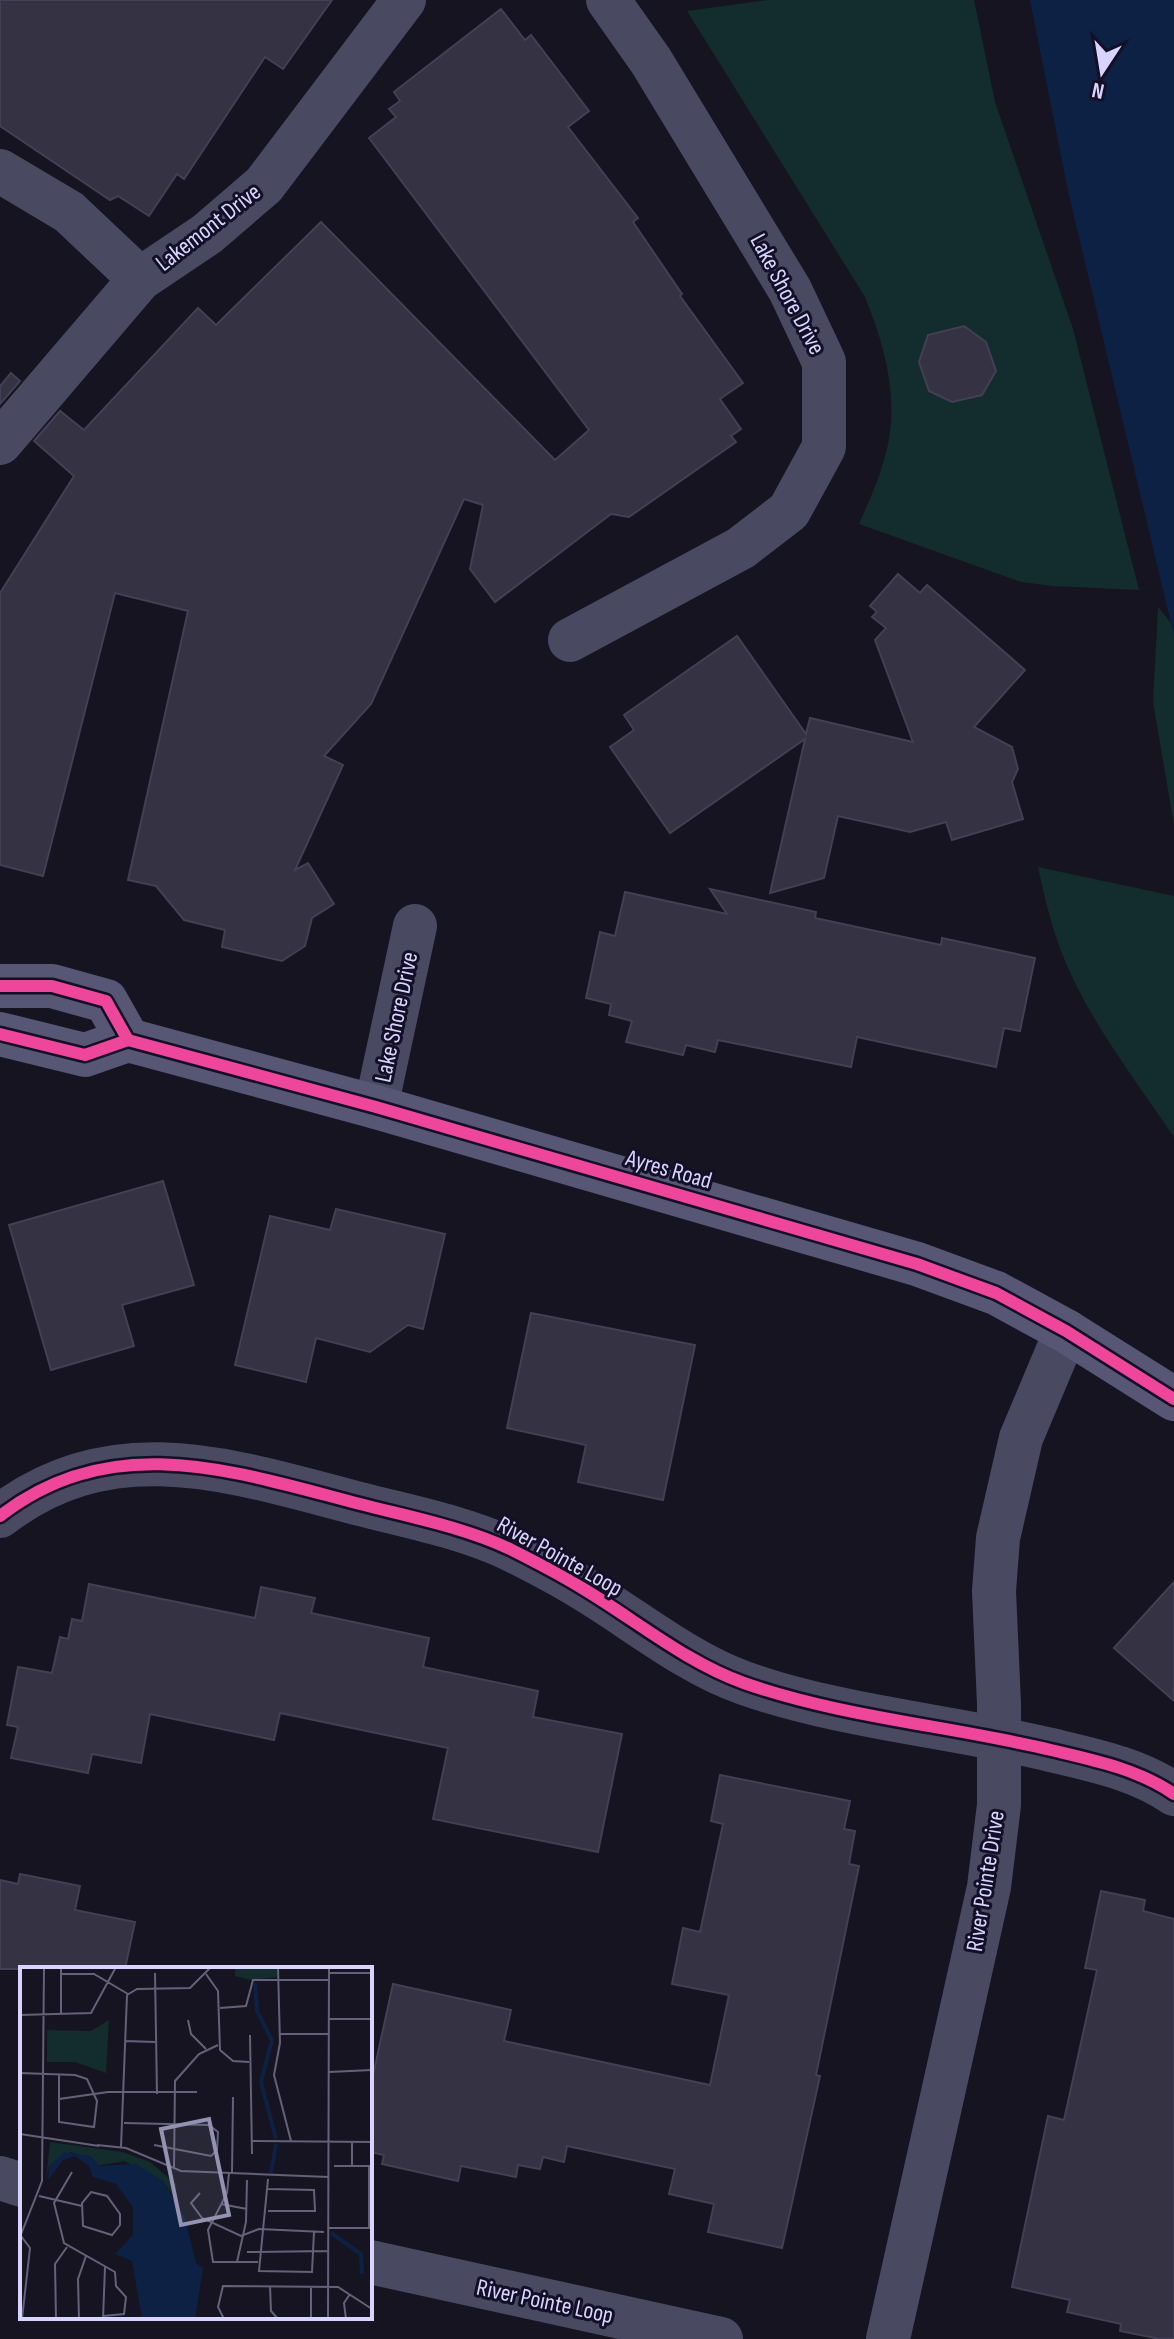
<svg xmlns="http://www.w3.org/2000/svg" width="1174" height="2339" viewBox="0 0 1174 2339" font-family="'Sofia Sans Condensed',sans-serif">
	<style>
		.green { fill: #132c2d }
		.water { fill: #0d2144 }
		.building { fill: #343243; stroke: #433f54; stroke-width: 2 }
		.lines { fill: none; stroke-linecap: round; stroke-linejoin: round }
		.street { stroke: #4a4962; stroke-width: 44 }
		.secondary { stroke: #575674; stroke-width: 44 }
		.cycleway-casing { stroke: #130f26; stroke-width: 17 }
		.cycleway { stroke: #ed469a; stroke-width: 12 }
		.labels { text-anchor: middle; stroke-width: 6; stroke-linejoin: round; paint-order: stroke }
		.street-label { font-size: 24px; fill: #d9d4ff; stroke: #130f26 }
		.inset-river { fill: none; stroke: #0d2144; stroke-width: 4 }
		.inset-road { fill: none; stroke: #64617a; stroke-width: 2 }
		.view { fill: #9591b1; fill-opacity: 0.15; stroke: #9591b1; stroke-width: 4 }
		.inset-edge { fill: none; stroke: #d9d4ff; stroke-width: 4 }
	</style>
	<rect width="100%" height="100%" fill="#161421"/>
	<g class="green">
		<path d="M768,0h206l21,102 78,227 66,261 -86,-4 -32,-4 -162,-58c9,-21 19,-42 25,-64 17,-56 2,-111 -19,-163l-178,-286z"/>
		<polygon points="1158,607 1171,623 1174,636 1174,825 1153,702"/>
		<path d="M1038,867l136,29v241c-40,-59 -87,-119 -113,-186 -10,-27 -17,-55 -23,-84z"/>
	</g>
	<polygon class="water" points="1030,0 1174,0 1174,636 1068,191"/>
	<g class="building">
		<polygon points="0,0 332,0 283,69 265,57 184,179 177,174 149,216 118,196 110,200 0,126"/>
		<polygon points="501,9 525,40 531,35 589,111 568,127 638,218 633,222 682,294 680,296 743,383 720,399 741,429 731,436 736,442 629,517 611,514 495,602 470,569 483,505 464,499 371,704 324,756 343,765 295,870 308,863 334,904 312,918 305,946 282,961 222,947 225,930 184,920 156,886 128,880 188,611 115,593 43,876 0,865 0,593 74,476 34,441 60,411 84,430 198,308 216,325 321,222 555,460 589,430 369,138 396,117 389,109 400,101 394,92"/>
		<polygon points="964,326 986,342 996,371 982,395 952,402 929,391 919,362 928,335"/>
		<polygon points="11,373 20,381 0,404 0,386"/>
		<polygon points="898,574 920,593 927,585 1025,670 974,727 1012,747 1018,769 1012,782 1023,819 952,840 946,822 910,832 838,816 824,878 770,893 805,739 670,833 610,747 634,730 624,715 737,636 806,734 810,718 913,742 875,640 886,628 872,617 877,612 870,606"/>
		<polygon points="710,889 816,912 815,918 941,945 942,938 1035,958 1020,1031 1004,1028 996,1067 857,1037 851,1067 718,1040 715,1052 686,1045 683,1055 626,1042 632,1021 609,1015 611,1004 586,998 600,932 615,936 625,892 727,914"/>
		<polygon points="163,1181 194,1285 122,1305 134,1346 51,1370 9,1225"/>
		<polygon points="336,1209 445,1234 423,1329 408,1325 370,1352 316,1338 306,1382 235,1365 270,1216 330,1230"/>
		<polygon points="531,1313 695,1345 663,1500 578,1482 586,1445 507,1428"/>
		<polygon points="1174,1582 1174,1701 1114,1648"/>
		<polygon points="89,1584 255,1618 261,1587 315,1598 311,1613 429,1638 423,1667 538,1691 533,1717 622,1734 598,1852 433,1819 448,1748 280,1713 274,1740 150,1714 141,1763 92,1754 88,1773 11,1758 18,1727 7,1725 18,1667 52,1673 60,1637 68,1639 72,1619 82,1621"/>
		<polygon points="720,1775 850,1801 844,1829 855,1831 849,1864 859,1866 816,2075 820,2076 782,2248 708,2232 714,2204 669,2194 675,2169 567,2146 564,2162 543,2157 540,2169 518,2165 516,2177 461,2166 458,2181 382,2164 384,2155 370,2152 370,2089 393,1984 511,2010 504,2041 710,2085 729,1995 672,1984 683,1928 700,1932 723,1824 711,1821"/>
		<polygon points="20,1874 80,1886 75,1910 135,1922 125,1969 0,1969 0,1880 18,1884"/>
		<polygon points="1101,1891 1145,1900 1143,1911 1174,1919 1174,2339 1160,2339 1120,2331 1121,2324 1067,2312 1070,2300 1012,2287 1048,2116 1064,2120 1097,1970 1085,1968"/>
	</g>
	<g class="lines">
		<g class="street">
			<polyline points="0,171 69,212 140,279"/>
			<polyline points="0,443 140,279 207,234 264,185 404,0"/>
			<polyline points="570,640 741,548 789,511 824,447 824,362 790,290 651,61 608,0"/>
			<polyline points="376,1107 415,926"/>
			<path d="M0,1516c113,-88 236,-44 360,-12 50,13 103,23 150,45 24,12 49,25 72,39 52,31 105,75 162,95 96,34 207,43 307,67 42,10 87,19 123,44"/>
			<polyline points="0,2178 22,2185"/>
			<polyline points="370,2262 721,2339"/>
			<polyline points="888,2339 989,1887 999,1805 999,1704 994,1591 998,1538 1021,1438 1066,1331"/>
		</g>
		<g class="secondary">
			<polyline points="0,986 52,986 106,1001 128,1040"/>
			<polyline points="0,1034 85,1055 128,1040 376,1107 917,1264 996,1293 1066,1331 1174,1399"/>
		</g>
		<defs>
			<g id="cycleway">
				<polyline points="0,986 52,986 106,1001 128,1040"/>
				<polyline points="0,1034 85,1055 128,1040 376,1107 917,1264 996,1293 1066,1331 1174,1399"/>
				<path d="M0,1516c113,-88 236,-44 360,-12 50,13 103,23 150,45 24,12 49,25 72,39 52,31 105,75 162,95 96,34 207,43 307,67 42,10 87,19 123,44"/>
			</g>
		</defs>
		<use href="#cycleway" class="cycleway-casing"/>
		<use href="#cycleway" class="cycleway"/>
	</g>
	<g class="labels">
		<g class="street-label">
			<text transform="translate(208 227) rotate(-38)" y="8">Lakemont Drive</text>
			<text transform="translate(788 294) rotate(62)" y="8">Lake Shore Drive</text>
			<text transform="translate(396 1017) rotate(-78)" y="8">Lake Shore Drive</text>
			<text transform="translate(669 1169) rotate(16)" y="8">Ayres Road</text>
			<text transform="translate(560 1556) rotate(29)" y="8">River Pointe Loop</text>
			<text transform="translate(985 1881) rotate(-81)" y="8">River Pointe Drive</text>
			<text transform="translate(545 2301) rotate(12)" y="8">River Pointe Loop</text>
		</g>
	</g>
	<g transform="translate(20 1967)">
		<rect width="352" height="352" fill="#161421"/>
		<path d="M215,0h42v10l-27,3 -15,-4zM89,53l-3,53 -31,-11h-28v-32l44,1zM30,175l73,10 27,10 27,23 -4,4 3,11 -13,-19 -39,-20 -27,5 -3,-6 -23,-8 -22,14 -3,14z" fill="#132c2d"/>
		<path d="M45,185l26,4 8,10 37,-2 27,17 21,35 12,47 7,5 -8,51h-53l-10,-58 -17,-7 18,-19v-28l-17,-23 -23,-7 -4,-11 -14,-10 -12,4 -15,20 1,-14z" fill="#0d2144"/>
		<path class="inset-river" d="M235,16l2,28 15,29 -11,42 15,57M251,206l5,-29M311,266l30,21 1,20"/>
		<path class="inset-road" d="M258,0l2,76 -6,32 17,66M135,6l2,121M309,6h43M41,7h33l34,20M186,7l12,17 2,59 13,11 16,1M200,41l26,-2 7,-26h76M0,48l71,-2 25,-46M41,48v-48M309,52h43M168,53l3,14 15,15M259,67h50M230,68l2,119M105,74l30,1M309,105l43,-2M0,106l55,2 12,4 10,22 -3,26 -35,-5v-47M39,132l49,-7h89M104,156l85,2 9,7 -1,18 -6,6 -57,-11M0,167l79,12M232,174l120,1M332,174v25M77,178l29,3 55,23 147,6M101,180l6,-152 10,-6 53,-1 21,-21M314,199h37M154,202l1,-88 24,-27 19,-9M52,205l-18,31 10,40 51,29 1,14 10,11 -2,17 -21,2M209,206l-2,20 -19,37 5,32h45M212,207l1,-77M248,212l-9,92 53,1 2,-40M248,222l46,1 1,21M71,225l16,4 13,18v11l-8,10 -29,-9 -1,-23zM180,226l-9,10 11,15 39,18 18,-7 65,3M19,229l43,10M201,237l26,5M248,244h48M308,261h44M349,261v-62M1,269l9,12 -8,71M0,270l22,-56 2,-214M227,285l81,-1M217,295l9,-40 1,-42M250,319l1,25 7,8M36,352l-1,-55 12,-17M59,352l-1,-40 8,-23M83,352l2,-52M204,352l-6,-12 5,-21 115,1 34,22M291,352v-33M308,352l1,-352M326,352l-2,-16 6,-9"/>
		<path class="view" d="M189,152l20,96 -48,10 -20,-96z"/>
		<rect width="352" height="352" class="inset-edge"/>
	</g>
	<g transform="translate(1102 72) rotate(192)" stroke="#130f26" stroke-width="6" paint-order="stroke">
	<path d="M0-6L14 30L0 20L-14 30Z" fill="#d9d4ff"/>
	<text y="-12" font-size="22" font-weight="bold" text-anchor="middle" fill="#d9d4ff">N</text>
	</g>
</svg>
